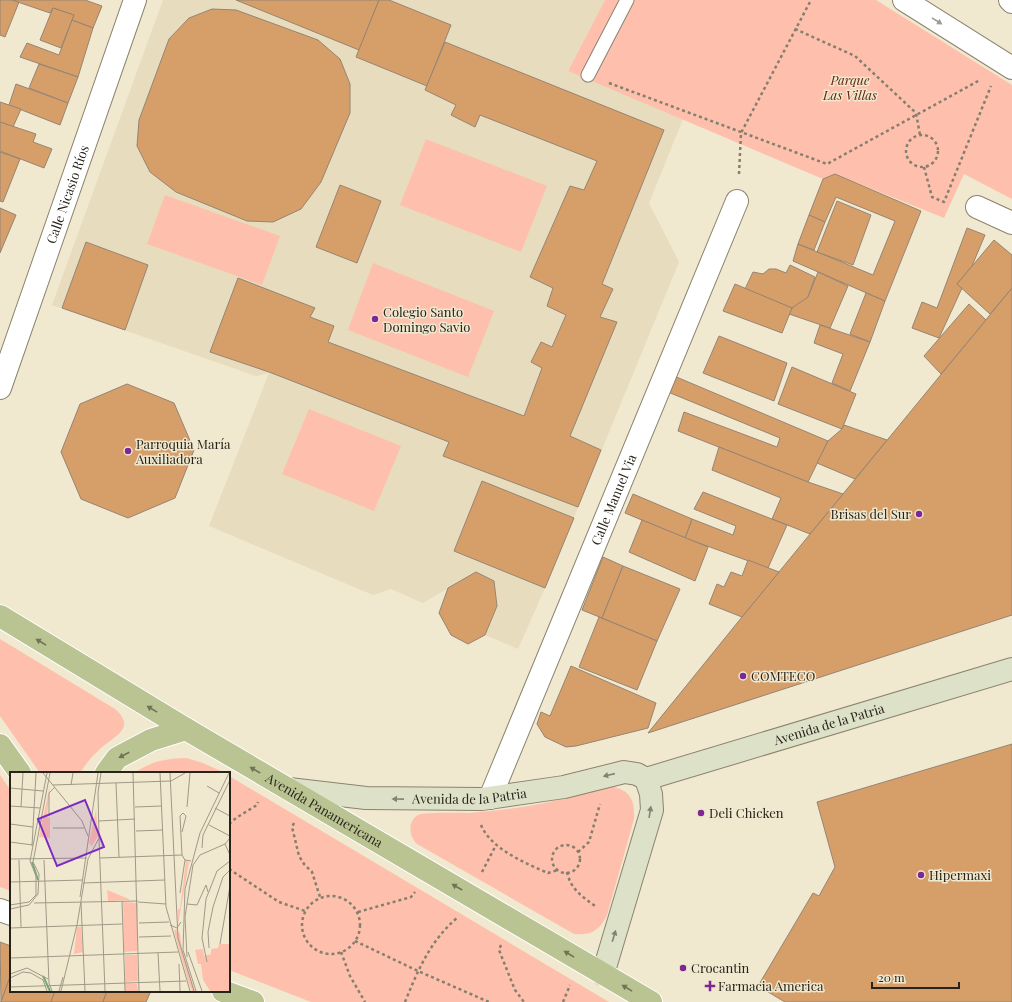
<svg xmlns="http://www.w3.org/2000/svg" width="1012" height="1002" viewBox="0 0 1012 1002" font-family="'Playfair Display',serif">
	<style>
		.built { fill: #e7dcbd }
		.green { fill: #fec0ac }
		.building { fill: #d69f6a; stroke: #968472 }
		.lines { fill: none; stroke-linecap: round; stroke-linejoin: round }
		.service-casing { stroke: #8b836d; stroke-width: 15 }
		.minor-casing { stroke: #8b836d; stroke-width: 24 }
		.tertiary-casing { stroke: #8b836d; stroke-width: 24 }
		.secondary-casing { stroke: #8b836d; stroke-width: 24 }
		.primary-casing { stroke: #fff; stroke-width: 24 }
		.path { stroke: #847f6e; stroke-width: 2.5; stroke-dasharray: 3 3; stroke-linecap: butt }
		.service { stroke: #fff; stroke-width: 13 }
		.minor { stroke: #fff; stroke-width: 22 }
		.tertiary { stroke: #fff; stroke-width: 22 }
		.secondary { stroke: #dce1c8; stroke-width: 22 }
		.primary { stroke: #bac392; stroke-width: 22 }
		.oneway { fill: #9e9c98 }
		.oneway2 { fill: #707356 }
		.oneway3 { fill: #828271 }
		.poi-dot { fill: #7d2796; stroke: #f0e8cf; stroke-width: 1.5 }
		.labels { text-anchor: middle; stroke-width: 3; stroke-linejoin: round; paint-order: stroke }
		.park-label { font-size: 13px; font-style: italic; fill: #66240e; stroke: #f0e8cf }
		.street-label { font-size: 13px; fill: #27231a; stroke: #f0e8cf }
		.poi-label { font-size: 13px; fill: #27231a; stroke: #f0e8cf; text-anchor: start }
		.inset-river { fill: none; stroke: #74aa75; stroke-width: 2 }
		.inset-road { fill: none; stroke: #a09987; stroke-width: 1 }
		.view { fill: #7b2cbf; fill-opacity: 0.15; stroke: #7b2cbf; stroke-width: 2 }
		.inset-edge { fill: none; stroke: #27231a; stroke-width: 2 }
	</style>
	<rect width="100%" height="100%" fill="#f0e8cf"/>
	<polygon class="built" points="163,0 605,0 568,71 683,119 649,203 679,262 545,588 518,649 485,635 497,606 494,581 476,572 423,603 391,589 373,595 209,526 269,373 256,376 52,305"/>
	<g class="green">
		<polygon points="605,0 876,0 1012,85 1012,199 964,174 944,218 835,174 823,179 568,71"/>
		<polygon points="426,139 547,186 521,252 400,205"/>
		<polygon points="165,195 280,236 262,285 147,244"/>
		<polygon points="373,263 494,311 468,377 348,330"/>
		<polygon points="309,409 401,446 374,511 282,474"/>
		<path d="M0,639l115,70c23,20 -3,28 -17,42 -7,6 -13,14 -18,22h-40l-40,-57z"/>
		<path d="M186,758l17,5 22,10h-91c19,-12 29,-14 52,-15z"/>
		<polygon points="0,775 11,791 11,891 0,887"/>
		<polygon points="229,776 609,1002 311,1002 229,970"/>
		<path d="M608,786c22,3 27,13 26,33l-27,96c-7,15 -16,21 -33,19l-157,-90c-8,-8 -10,-22 1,-29 6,-3 42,-2 52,-2 17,-2 35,-3 52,-6 29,-4 58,-13 86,-21z"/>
	</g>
	<g class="building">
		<polygon points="0,0 13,0 19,2 5,37 0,35"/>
		<polygon points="12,0 85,0 102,6 93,28 72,20 74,15 53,8 50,13"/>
		<polygon points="236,0 379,0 359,50"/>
		<polygon points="379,0 389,0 451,25 427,86 356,57"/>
		<polygon points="53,8 74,15 61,48 40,40"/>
		<polygon points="212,9 236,10 318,40 340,59 350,84 350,113 321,182 301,209 273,222 247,221 176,192 150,172 137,146 139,120 169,39 189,18"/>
		<polygon points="72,20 93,28 78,77 20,57 27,43 59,55"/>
		<polygon points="445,42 664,130 602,284 613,289 600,317 617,322 570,436 601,450 578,507 443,456 449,442 269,372 210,352 238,278 315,308 310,317 334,326 328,342 524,416 542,368 531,362 541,342 552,347 566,315 547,306 553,288 530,277 570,186 584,190 597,161 480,115 475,127 451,115 456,105 425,90"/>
		<polygon points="39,64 78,77 68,103 29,88"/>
		<polygon points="16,84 68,103 60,125 9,105"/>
		<polygon points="0,102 21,109 13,127 0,122"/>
		<polygon points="0,122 36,134 33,142 52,149 44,168 0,151"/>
		<polygon points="0,152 20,159 3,202 0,201"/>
		<polygon points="835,174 921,211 885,301 793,261 798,244 873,275 895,221 836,197 825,222 809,215 823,179"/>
		<polygon points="340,185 381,201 357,263 316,247"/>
		<polygon points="837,201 871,215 853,265 817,252"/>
		<polygon points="0,208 16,215 0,253"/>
		<polygon points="809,215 825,222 814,250 798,244"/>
		<polygon points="967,228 985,235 972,266 957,284 962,288 939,338 912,328 922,302 937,308"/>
		<polygon points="994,240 1012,255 1012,288 990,314 957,284"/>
		<polygon points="86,242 148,265 125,330 62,308"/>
		<polygon points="790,265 815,277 808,297 801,304 792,308 745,289 753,272 763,274 769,269 776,269 786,273"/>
		<polygon points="818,272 848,286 830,328 789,314 792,308 808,297"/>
		<polygon points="735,284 792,308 782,333 723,311"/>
		<polygon points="1012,288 1012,615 648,733 742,617"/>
		<polygon points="866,293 885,301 870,342 850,334"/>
		<polygon points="969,304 986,320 941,374 924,356"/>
		<polygon points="820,325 870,342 850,391 832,383 843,354 814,343"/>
		<polygon points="719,336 787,363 774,401 703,373"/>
		<polygon points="792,367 856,394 842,429 778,404"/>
		<polygon points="674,376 828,441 808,482 678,431 684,412 777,447 780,438 668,392"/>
		<polygon points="127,384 174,403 194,450 175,498 128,518 81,499 61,452 80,404"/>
		<polygon points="844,425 887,440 855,479 817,463 828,441 842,429"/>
		<polygon points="719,447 808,482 843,494 810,534 772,519 781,498 712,470"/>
		<polygon points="482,481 574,518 545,588 454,551"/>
		<polygon points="703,492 787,525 768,568 685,538 692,519 733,535 736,526 694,509"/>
		<polygon points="633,494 692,519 685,538 625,513"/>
		<polygon points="642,520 708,547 695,581 629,552"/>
		<polygon points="603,557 623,566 602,618 582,610"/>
		<polygon points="748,560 779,572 742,617 709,604 717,584 724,587 731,572 742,576"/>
		<polygon points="623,566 680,589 657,641 602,618"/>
		<polygon points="476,572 494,581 497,606 485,635 468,644 451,635 439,613 448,588"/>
		<polygon points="599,617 657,641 637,690 579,667"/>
		<polygon points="571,666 656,703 648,728 576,746 566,747 545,737 537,724 541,712 550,716"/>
		<polygon points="1012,744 1012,1002 785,1002 758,986 813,893 819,896 835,867 817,802"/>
		<polygon points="0,942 11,946 11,974 1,1002"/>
		<polygon points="11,974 11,991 55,991 51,1002 1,1002"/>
		<polygon points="55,991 107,991 103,1002 51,1002"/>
		<polygon points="107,991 145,991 150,993 146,1002 103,1002"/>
	</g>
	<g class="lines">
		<defs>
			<polyline id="service" points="588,75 627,0"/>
			<g id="minor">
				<polyline points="904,0 1012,68"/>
				<polyline points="1010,0 1012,2"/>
				<polyline points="977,207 1012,223"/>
				<path id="s1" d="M490,798l247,-597"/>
				<polyline points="0,910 11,914"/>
			</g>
			<g id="tertiary">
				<path id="s2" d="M0,388l135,-388"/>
			</g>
			<g id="secondary">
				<path id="s3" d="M646,779l366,-110"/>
				<path id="s4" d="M289,789l77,9 116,1 82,-12 60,-15 13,2 9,5 5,15 1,16 -49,164"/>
			</g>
			<g id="primary">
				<path id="s5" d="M0,616l186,113 465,273"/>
				<polyline points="0,745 20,773"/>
				<polyline points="106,773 117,758 151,740 186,729"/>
				<polyline points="223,991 253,1002"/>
			</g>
		</defs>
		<use href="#service" class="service-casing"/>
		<use href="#minor" class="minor-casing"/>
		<use href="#tertiary" class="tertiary-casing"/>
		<use href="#secondary" class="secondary-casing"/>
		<use href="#primary" class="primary-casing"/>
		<g class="path">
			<polyline points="795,29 855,56 916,113 920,135"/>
			<polyline points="609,83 827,164 980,80"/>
			<circle cx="922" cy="151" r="16"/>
			<polyline points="924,167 932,197 944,202 991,86"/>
			<polyline points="739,174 741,133 811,0"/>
			<polyline points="294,823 292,827 299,856 304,864 312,872 320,897"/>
			<polyline points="229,824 236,818 257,805 258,802"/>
			<path d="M481,825c10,24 44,38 67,48l10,-3"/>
			<circle cx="566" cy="859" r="14"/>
			<polyline points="578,852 589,842 600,804"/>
			<polyline points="229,869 279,902 305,911"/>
			<polyline points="482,872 496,845"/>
			<path d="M567,872c4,18 15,24 28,34"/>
			<circle cx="331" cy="925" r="29"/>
			<polyline points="358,912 411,897 415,892"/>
			<polyline points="355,941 418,971 489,1002"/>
			<polyline points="501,945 499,950 515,990 524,1002"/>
			<polyline points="341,952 350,976 365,1002"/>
			<path d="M405,1002c13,-32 25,-61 52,-84"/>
			<polyline points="563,1002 570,985"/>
		</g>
		<use href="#service" class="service"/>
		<use href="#minor" class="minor"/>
		<use href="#tertiary" class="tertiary"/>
		<use href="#secondary" class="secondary"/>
		<use href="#primary" class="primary"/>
	</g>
	<defs><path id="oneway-solid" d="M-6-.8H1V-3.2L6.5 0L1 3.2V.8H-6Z"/></defs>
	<use class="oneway" href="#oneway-solid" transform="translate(937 21) rotate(32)"/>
	<g class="oneway2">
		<use href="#oneway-solid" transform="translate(41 642) rotate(-149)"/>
		<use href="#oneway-solid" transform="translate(152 709) rotate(-149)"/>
		<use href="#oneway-solid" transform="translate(124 755) rotate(152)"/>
		<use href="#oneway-solid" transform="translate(255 770) rotate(-150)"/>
		<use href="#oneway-solid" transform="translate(457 887) rotate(-150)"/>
		<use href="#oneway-solid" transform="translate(569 954) rotate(-149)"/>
		<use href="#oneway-solid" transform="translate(627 988) rotate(-149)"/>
	</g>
	<g class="oneway3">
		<use href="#oneway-solid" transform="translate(609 775) rotate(167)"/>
		<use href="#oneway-solid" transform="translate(398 799) rotate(-179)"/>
		<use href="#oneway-solid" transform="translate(650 812) rotate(-81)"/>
		<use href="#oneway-solid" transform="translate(614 936) rotate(-73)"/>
	</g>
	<g class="poi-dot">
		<circle cx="375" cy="319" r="4"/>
		<circle cx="128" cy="451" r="4"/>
		<circle cx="919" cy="514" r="4"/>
		<circle cx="743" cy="676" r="4"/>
		<circle cx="701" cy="813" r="4"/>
		<circle cx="921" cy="875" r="4"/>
		<circle cx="683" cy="968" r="4"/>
		<path d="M708 980h4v4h4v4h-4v4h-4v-4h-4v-4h4z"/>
	</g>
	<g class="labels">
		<g class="park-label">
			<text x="850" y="85">Parque<tspan x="850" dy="15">Las Villas</tspan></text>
		</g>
		<g class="street-label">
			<text dy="5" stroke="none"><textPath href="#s2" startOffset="205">Calle Nicasio Ríos</textPath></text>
			<text dy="5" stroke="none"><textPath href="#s1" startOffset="323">Calle Manuel Via</textPath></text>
			<text dy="5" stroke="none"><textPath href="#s3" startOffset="191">Avenida de la Patria</textPath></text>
			<text dy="5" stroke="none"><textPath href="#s4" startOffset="181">Avenida de la Patria</textPath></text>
			<text dy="5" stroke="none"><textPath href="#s5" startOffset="378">Avenida Panamericana</textPath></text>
		</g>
		<g class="poi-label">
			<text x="383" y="317">Colegio Santo<tspan x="383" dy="15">Domingo Savio</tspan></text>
			<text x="136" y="449">Parroquia María<tspan x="136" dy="15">Auxiliadora</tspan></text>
			<text x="911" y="519" text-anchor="end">Brisas del Sur</text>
			<text x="751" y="681">COMTECO</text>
			<text x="709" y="818">Deli Chicken</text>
			<text x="929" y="880">Hipermaxi</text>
			<text x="691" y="973">Crocantin</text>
			<text x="718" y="991">Farmacia America</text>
		</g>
	</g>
	<g transform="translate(10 772)">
		<rect width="220" height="220" fill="#f0e8cf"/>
		<path d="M40,13l-3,32 3,1v20l-11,-1zM86,37l2,27 -6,10 -3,-3zM176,89l3,1 -11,63v-16h2zM97,118l22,9v1l-21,1zM113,130l15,1 -1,48 -13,1zM67,155h4l2,25 -9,2zM166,157l4,5 2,16 13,41h-3l-4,-10 -14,-50zM209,172h11v47h-20l-7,-11 -2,-16h-3l-3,-14 8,-1 1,7 7,-2v-5l7,-1zM115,183h12l1,26 -13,1zM115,212h12l1,7h-13z" fill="#fec0ac"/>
		<path class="inset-river" d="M22,90l6,18M33,204l7,15"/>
		<path class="inset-road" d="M33,1l39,48 6,15M123,1l6,218M150,1l6,134 24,84M160,1l8,165 16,53M106,11l3,74M43,13l118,-4 14,-8M61,13l2,-12M197,14l12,7M0,16l33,3M0,34l30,2M11,35l2,-34M125,35l27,-1M177,35l3,-34M205,36l15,8M173,41l-3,3 2,39 3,5 6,1M39,44v-23l6,-6M89,49l36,-2M0,52l23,3M199,53l21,11M43,56h31M126,59l27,-1M172,60l4,-16 -3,-3M89,67l6,152M0,70l23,3M215,72l5,11M22,74l4,-73M192,76l1,-13 27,-55M90,86l82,-3M0,87l77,-1M9,88l2,67M34,88l5,123 3,8M0,110l73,-2M73,111l82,-3M170,121l5,-33M70,125l18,-124M112,129l3,90M128,130l28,2M24,131l104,-2M71,131l4,88M177,132l10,1 9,-20 2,7M0,133l19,-3 7,-7v-19l-6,-15 17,-88M0,137l19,-4 9,-11 1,-20 -6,-12 17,-89M129,151l30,-1M160,153l7,3 4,-6M0,156l112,-4M129,165l32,-1M210,172l10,-58M199,176l-1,-16 5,-25 10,-30 7,-7M178,180l14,39M148,181l2,38M177,185l-2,-40 8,-52 7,-10 25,-11 5,-6M0,186l168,-6M197,190l-5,-24 4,-39 11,-28 13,-10M169,192l1,27M0,202l17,-6 21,11M0,206l13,-6 8,1 12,7 4,11M0,215l176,-6M49,219l4,-14M51,219l16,-66 11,-66 11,-21 -1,-46 3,-19M186,219l-13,-41 2,-61 15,-56 29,-60"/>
		<path class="view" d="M75,28l19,47 -47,19 -19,-47z"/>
		<rect width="220" height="220" class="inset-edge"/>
	</g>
	<path d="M872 982v6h87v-6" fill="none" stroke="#27231a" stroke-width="2"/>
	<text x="878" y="982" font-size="12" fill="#27231a" stroke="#f0e8cf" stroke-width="3" paint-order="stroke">20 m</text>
</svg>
